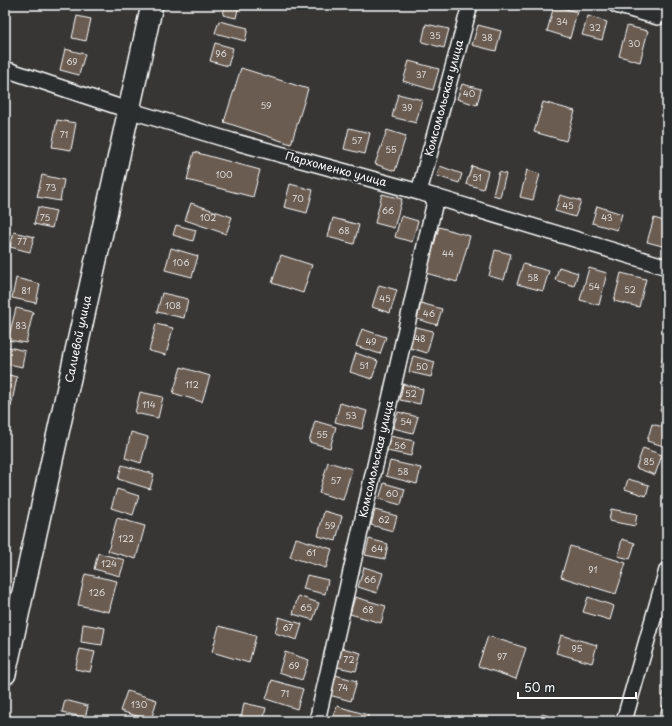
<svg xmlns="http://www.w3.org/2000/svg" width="672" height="726" viewBox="0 0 672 726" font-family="'Playpen Sans',sans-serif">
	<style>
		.building { fill: #6a5b51; stroke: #fff }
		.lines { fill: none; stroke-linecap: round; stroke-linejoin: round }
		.street-casing { stroke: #fff; stroke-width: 18 }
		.secondary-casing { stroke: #fff; stroke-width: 24 }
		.street { stroke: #2a2d2e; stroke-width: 15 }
		.secondary { stroke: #2a2d2e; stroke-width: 21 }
		.labels { text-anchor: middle; stroke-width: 4; stroke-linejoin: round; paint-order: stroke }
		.number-label { font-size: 9px; fill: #dad6d4 }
		.street-label { font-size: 11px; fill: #fff; stroke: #2a2d2e }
	</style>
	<rect width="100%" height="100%" fill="#373635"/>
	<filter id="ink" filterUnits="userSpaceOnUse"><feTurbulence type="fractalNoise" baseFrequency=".025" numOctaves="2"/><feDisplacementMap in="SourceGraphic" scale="8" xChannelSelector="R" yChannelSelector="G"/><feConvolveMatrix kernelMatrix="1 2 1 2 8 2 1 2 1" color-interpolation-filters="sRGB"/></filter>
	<g filter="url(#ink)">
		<g class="building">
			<polygon points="225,5 239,5 236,18 223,15"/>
			<polygon points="554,6 577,12 570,38 547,31"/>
			<polygon points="77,16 91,19 86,41 72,38"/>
			<polygon points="588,16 607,22 602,40 582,35"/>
			<polygon points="219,21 248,28 245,41 215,33"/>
			<polygon points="426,24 449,29 444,48 422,42"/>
			<polygon points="478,25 501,31 496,51 472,45"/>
			<polygon points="627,26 648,31 640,62 619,56"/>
			<polygon points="215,43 233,48 228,66 210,61"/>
			<polygon points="65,49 85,54 79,75 60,70"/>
			<polygon points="409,61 439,69 433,90 403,81"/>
			<polygon points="241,68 308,89 291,144 224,122"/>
			<polygon points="462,84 481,89 477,105 457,99"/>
			<polygon points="398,94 422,100 416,123 392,117"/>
			<polygon points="543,102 575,111 566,141 534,132"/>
			<polygon points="57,120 76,123 71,150 52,147"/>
			<polygon points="349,128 370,133 365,154 344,149"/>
			<polygon points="387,130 406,136 395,171 375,164"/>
			<polygon points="194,152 260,170 253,197 187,180"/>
			<polygon points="440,166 462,174 459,183 437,176"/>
			<polygon points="472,166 488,171 483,189 466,184"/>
			<polygon points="527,170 540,174 533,200 520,197"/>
			<polygon points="499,172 506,174 500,197 493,195"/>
			<polygon points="42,175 64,180 60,201 37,197"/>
			<polygon points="290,184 313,190 307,213 284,207"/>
			<polygon points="382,194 402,199 394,228 375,223"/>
			<polygon points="560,195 581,201 575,217 555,211"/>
			<polygon points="191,203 232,217 226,234 185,220"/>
			<polygon points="597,206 622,214 617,230 592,223"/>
			<polygon points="38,207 56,211 52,228 34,224"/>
			<polygon points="401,216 418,221 412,242 395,237"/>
			<polygon points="333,218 359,225 354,244 328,237"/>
			<polygon points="654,218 667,222 666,247 647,242"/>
			<polygon points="176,225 196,230 193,241 173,235"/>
			<polygon points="439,227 470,236 457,282 426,273"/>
			<polygon points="14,232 34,237 30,252 10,247"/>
			<polygon points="171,248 198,256 192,277 165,270"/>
			<polygon points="495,250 511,254 504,280 489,276"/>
			<polygon points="281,255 312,265 303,293 272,283"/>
			<polygon points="523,264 549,271 543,291 517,284"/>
			<polygon points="559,267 578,273 574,286 555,280"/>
			<polygon points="589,268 607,273 599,305 580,300"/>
			<polygon points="621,273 646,279 639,307 614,301"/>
			<polygon points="16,278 40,284 36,303 12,298"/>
			<polygon points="379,285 397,290 390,313 372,307"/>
			<polygon points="162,293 188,299 184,318 157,312"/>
			<polygon points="421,303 442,309 437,325 417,319"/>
			<polygon points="16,308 33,312 26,343 8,340"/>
			<polygon points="156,324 173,328 166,355 149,351"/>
			<polygon points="413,326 433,331 427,353 407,347"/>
			<polygon points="362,329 386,337 380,354 356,346"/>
			<polygon points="5,346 25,351 22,367 5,363"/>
			<polygon points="666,348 667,349 667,369 660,367"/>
			<polygon points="356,353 378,361 372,379 350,372"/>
			<polygon points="413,356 435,362 431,377 409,372"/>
			<polygon points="181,367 210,376 202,402 173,393"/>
			<polygon points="5,374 17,377 11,407 5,406"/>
			<polygon points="403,384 423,389 420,404 400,400"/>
			<polygon points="140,392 163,397 158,418 135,413"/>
			<polygon points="665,393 667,394 667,413 660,411"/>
			<polygon points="340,403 367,411 362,429 335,422"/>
			<polygon points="398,412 418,417 413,433 393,428"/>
			<polygon points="315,421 336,427 330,448 309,442"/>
			<polygon points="5,424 9,425 5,445"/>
			<polygon points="652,424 667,428 667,447 647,441"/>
			<polygon points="131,432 148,437 141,463 125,458"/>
			<polygon points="390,436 414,441 411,456 387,451"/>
			<polygon points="643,448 662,455 655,475 636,468"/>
			<polygon points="390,461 421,468 417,484 386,476"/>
			<polygon points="328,462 352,469 343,500 319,493"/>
			<polygon points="122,465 154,474 150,489 118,479"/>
			<polygon points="628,479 649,485 646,496 625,489"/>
			<polygon points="384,483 405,489 401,505 379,499"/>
			<polygon points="117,489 139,496 133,515 111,508"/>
			<polygon points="611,509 637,514 635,526 609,521"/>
			<polygon points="375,510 397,516 393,531 371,525"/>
			<polygon points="324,511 342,516 336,541 318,536"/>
			<polygon points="117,518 145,526 136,559 108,551"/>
			<polygon points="296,538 332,549 326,568 290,557"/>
			<polygon points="369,539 388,544 385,559 365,555"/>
			<polygon points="622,539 635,543 630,559 618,556"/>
			<polygon points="570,546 626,563 616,594 561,577"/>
			<polygon points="98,553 125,560 120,576 94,569"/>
			<polygon points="364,567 383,573 377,593 358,587"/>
			<polygon points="85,574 117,581 109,612 78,605"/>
			<polygon points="307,575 328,580 325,594 303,589"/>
			<polygon points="298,596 319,603 313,620 293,614"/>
			<polygon points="355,597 386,606 381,623 350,614"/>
			<polygon points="588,597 614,606 610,620 583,612"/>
			<polygon points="279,617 302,624 297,640 275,633"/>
			<polygon points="83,624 105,628 102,645 81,642"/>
			<polygon points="219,626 256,636 249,663 212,652"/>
			<polygon points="561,635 597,645 592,663 556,653"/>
			<polygon points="488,636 526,648 516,679 478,666"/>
			<polygon points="342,648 361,653 356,671 337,667"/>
			<polygon points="80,649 95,652 90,672 75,669"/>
			<polygon points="285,652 309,660 302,680 279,672"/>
			<polygon points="335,675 357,681 351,701 329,695"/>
			<polygon points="272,680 303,689 297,709 266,699"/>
			<polygon points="667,683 667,700 662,698"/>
			<polygon points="127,691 157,700 151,720 120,711"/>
			<polygon points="65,700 88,706 85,718 62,712"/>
			<polygon points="244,703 266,708 263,721 241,719"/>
			<polygon points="663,705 667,706 667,721 658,721"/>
			<polygon points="337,706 368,715 367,721 332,721"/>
			<polygon points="542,714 563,720 563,721 540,721"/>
		</g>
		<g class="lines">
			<defs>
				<g id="street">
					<polyline points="616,5 658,17"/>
					<polyline points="5,69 128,110 232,141 419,192 667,267"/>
					<polyline points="419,192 470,5"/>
					<polyline points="317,721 436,197"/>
					<polyline points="624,721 667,570"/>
				</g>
				<polyline id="secondary" points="5,674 152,5"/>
			</defs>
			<use href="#street" class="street-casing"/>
			<use href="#secondary" class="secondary-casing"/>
			<use href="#street" class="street"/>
			<use href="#secondary" class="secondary"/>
		</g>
	</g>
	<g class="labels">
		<g class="number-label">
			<text x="562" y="25">34</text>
			<text x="595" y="31">32</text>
			<text x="435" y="39">35</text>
			<text x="487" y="41">38</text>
			<text x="634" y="47">30</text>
			<text x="221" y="57">96</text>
			<text x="72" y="65">69</text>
			<text x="421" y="78">37</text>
			<text x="469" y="97">40</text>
			<text x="266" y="109">59</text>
			<text x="407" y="111">39</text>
			<text x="64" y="138">71</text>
			<text x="357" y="144">57</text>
			<text x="391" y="153">55</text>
			<text x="224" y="178">100</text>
			<text x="477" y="181">51</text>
			<text x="51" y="191">73</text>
			<text x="298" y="202">70</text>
			<text x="568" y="209">45</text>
			<text x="388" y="214">66</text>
			<text x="45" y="221">75</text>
			<text x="208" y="221">102</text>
			<text x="607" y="221">43</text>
			<text x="344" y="234">68</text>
			<text x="22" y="245">77</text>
			<text x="448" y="257">44</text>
			<text x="181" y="266">106</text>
			<text x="533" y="281">58</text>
			<text x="594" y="290">54</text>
			<text x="630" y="293">52</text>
			<text x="26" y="294">81</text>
			<text x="385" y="302">45</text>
			<text x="173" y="309">108</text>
			<text x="429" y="317">46</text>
			<text x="21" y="329">83</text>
			<text x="420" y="342">48</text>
			<text x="371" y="345">49</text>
			<text x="364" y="369">51</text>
			<text x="422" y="370">50</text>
			<text x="192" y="388">112</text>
			<text x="411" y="397">52</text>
			<text x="149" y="408">114</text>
			<text x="351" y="419">53</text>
			<text x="406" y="425">54</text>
			<text x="322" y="438">55</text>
			<text x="400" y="449">56</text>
			<text x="649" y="465">85</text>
			<text x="403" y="475">58</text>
			<text x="336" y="484">57</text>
			<text x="392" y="497">60</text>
			<text x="384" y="523">62</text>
			<text x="330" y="529">59</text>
			<text x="126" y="542">122</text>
			<text x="377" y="552">64</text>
			<text x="311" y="556">61</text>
			<text x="109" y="567">124</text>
			<text x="593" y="573">91</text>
			<text x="370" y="583">66</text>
			<text x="97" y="596">126</text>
			<text x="306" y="611">65</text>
			<text x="368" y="613">68</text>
			<text x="288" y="631">67</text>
			<text x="577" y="652">95</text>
			<text x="502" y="660">97</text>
			<text x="349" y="663">72</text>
			<text x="294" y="669">69</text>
			<text x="343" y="691">74</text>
			<text x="285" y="697">71</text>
			<text x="139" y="708">130</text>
		</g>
		<g class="street-label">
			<text transform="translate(444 98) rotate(-75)" y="4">Комсомольская улица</text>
			<text transform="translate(336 169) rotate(15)" y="4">Пархоменко улица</text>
			<text transform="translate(78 339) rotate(-78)" y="4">Салиевой улица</text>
			<text transform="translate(376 459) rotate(-77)" y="4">Комсомольская улица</text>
		</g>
	</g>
	<rect width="672" height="726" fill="none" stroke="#2a2d2e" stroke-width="20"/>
	<rect x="10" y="10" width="652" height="706" fill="none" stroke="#fff" stroke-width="1.5" filter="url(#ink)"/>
	<path d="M518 692v6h118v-6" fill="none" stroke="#ffffff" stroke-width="2"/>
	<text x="524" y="692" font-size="12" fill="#ffffff" stroke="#2a2d2e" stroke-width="3" paint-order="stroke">50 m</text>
</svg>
